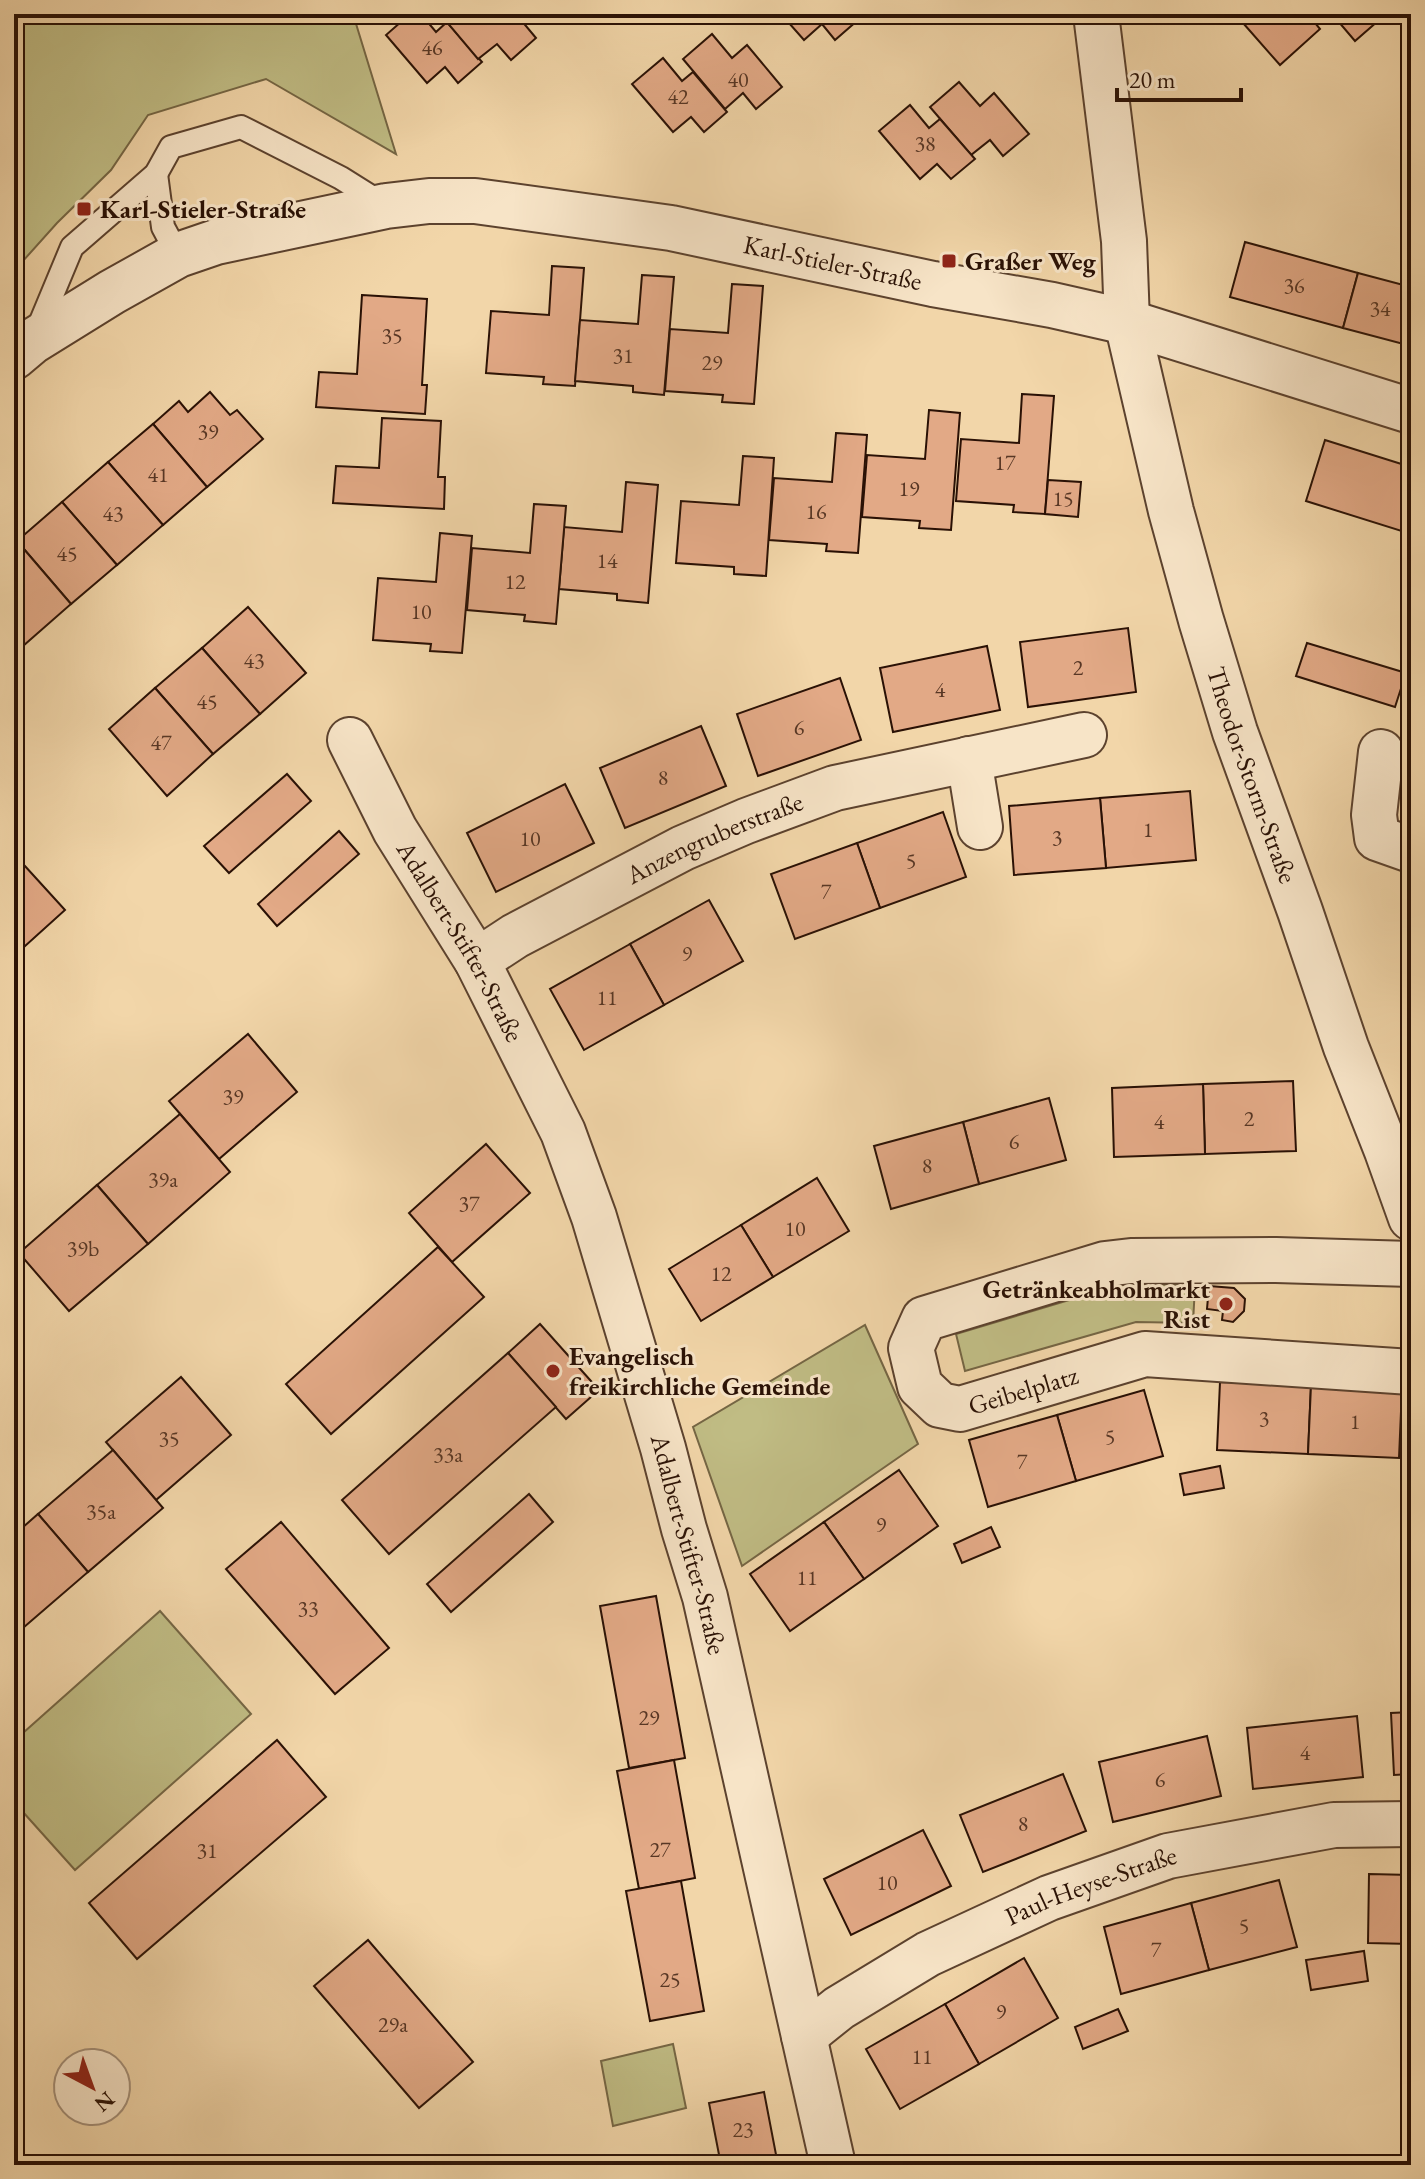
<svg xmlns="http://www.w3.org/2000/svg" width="1425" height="2179" viewBox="0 0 1425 2179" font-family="'EB Garamond',serif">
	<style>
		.green { fill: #c0bc84; stroke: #756644; stroke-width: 2 }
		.building { fill: #e2a986; stroke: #2a1105; stroke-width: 2 }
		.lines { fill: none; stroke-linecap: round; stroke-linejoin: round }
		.service-casing { stroke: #5c422e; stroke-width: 26 }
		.minor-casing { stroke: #5c422e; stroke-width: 48 }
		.tertiary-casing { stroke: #5c422e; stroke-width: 48 }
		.service { stroke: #f7e4c7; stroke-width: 22 }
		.minor { stroke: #f7e4c7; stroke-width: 44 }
		.tertiary { stroke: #f7e4c7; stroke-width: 44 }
		.poi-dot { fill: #8f2418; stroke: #f7e4c7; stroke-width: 3 }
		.labels { text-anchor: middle; stroke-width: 6; stroke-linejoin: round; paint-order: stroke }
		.number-label { font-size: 22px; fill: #583725 }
		.poi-label { font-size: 26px; font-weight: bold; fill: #2a1105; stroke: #f7e4c7; text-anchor: start }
		.street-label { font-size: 26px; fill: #2a1105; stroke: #f7e4c7 }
	</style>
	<rect width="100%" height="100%" fill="#f2d6a9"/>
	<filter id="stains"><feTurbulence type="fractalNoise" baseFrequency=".0025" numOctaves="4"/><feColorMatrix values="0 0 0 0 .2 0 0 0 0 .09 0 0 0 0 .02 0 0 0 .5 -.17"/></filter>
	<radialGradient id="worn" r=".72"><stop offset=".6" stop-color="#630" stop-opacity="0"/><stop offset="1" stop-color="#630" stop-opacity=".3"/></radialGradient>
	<g class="green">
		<polygon points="14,14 353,14 396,154 266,79 148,115 111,170 57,223 14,271"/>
		<polygon points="1126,1283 1195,1286 1193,1323 1136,1322 965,1371 956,1334"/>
		<polygon points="865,1325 918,1444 742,1566 693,1427"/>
		<polygon points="160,1611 251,1714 75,1870 14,1802 14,1741"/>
		<polygon points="673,2044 686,2108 613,2126 601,2061"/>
	</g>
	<g class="building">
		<polygon points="410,14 421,14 436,32 447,22 482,62 458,83 445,67 427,83 386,35"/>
		<polygon points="440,14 516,14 536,38 511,60 497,44 478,59"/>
		<polygon points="781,14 854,14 858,20 835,40 822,24 804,40"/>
		<polygon points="1253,14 1326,14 1315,23 1320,29 1280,65 1243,23"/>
		<polygon points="1332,14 1386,14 1355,41"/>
		<polygon points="712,34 732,58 747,45 782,87 756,109 743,93 725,109 683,59"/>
		<polygon points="663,58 682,81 693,72 727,112 704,132 691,117 673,132 632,84"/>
		<polygon points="959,82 980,106 994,93 1029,134 1003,156 990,140 971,155 930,107"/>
		<polygon points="910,105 929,128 940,119 975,159 951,179 937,164 920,179 879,131"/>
		<polygon points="1245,242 1358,273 1343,328 1230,297"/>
		<polygon points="552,266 584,268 575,386 543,384 544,377 486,373 491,311 549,315"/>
		<polygon points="1358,273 1411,287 1411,346 1343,328"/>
		<polygon points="642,275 674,277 664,395 633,392 633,386 575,381 580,320 638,324"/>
		<polygon points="732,284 763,286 754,404 722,402 723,395 665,391 670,329 728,333"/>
		<polygon points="362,295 427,299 422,385 427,385 425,414 316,407 319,372 357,374"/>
		<polygon points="210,392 230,415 237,410 263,439 207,487 153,424 179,401 188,412"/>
		<polygon points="1022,394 1054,396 1045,514 1013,512 1014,505 956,501 961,439 1019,443"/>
		<polygon points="929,410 960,413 951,530 919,528 920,521 862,517 867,455 925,459"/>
		<polygon points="382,418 441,421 438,477 445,477 444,509 333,503 336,466 379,468"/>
		<polygon points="153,424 207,487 163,525 108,462"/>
		<polygon points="836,433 867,435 858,553 826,551 827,544 769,540 774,478 832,482"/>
		<polygon points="1325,440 1411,467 1411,534 1306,501"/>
		<polygon points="743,456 774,458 766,576 734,574 734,567 676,563 681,501 739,505"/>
		<polygon points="108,462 163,525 117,565 62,502"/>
		<polygon points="1048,480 1081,482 1078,517 1045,514"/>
		<polygon points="626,482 658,485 648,603 617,600 617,594 559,589 564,527 622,532"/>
		<polygon points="62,502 117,565 71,604 17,541"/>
		<polygon points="534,504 566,506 556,624 524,621 525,615 467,610 472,548 530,553"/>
		<polygon points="440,533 472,536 462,653 430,651 431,644 373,640 378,578 436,582"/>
		<polygon points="17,541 71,604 23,646 14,635 14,543"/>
		<polygon points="248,607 306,673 260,714 202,648"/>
		<polygon points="1128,628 1136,692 1028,707 1020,642"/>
		<polygon points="1307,643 1406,673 1395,707 1296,676"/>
		<polygon points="987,646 1000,710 893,732 880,668"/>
		<polygon points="202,648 260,714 213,754 155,688"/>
		<polygon points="840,678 861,740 758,776 737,714"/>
		<polygon points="155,688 213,754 167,796 109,729"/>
		<polygon points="701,726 726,786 625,828 600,768"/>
		<polygon points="287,774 311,801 229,873 204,846"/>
		<polygon points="565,784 594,843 496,892 467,833"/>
		<polygon points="1190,791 1196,860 1106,868 1100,798"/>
		<polygon points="1100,798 1106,868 1014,875 1009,806"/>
		<polygon points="943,812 966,877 880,908 857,843"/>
		<polygon points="339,831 359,854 277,926 258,904"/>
		<polygon points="857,843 880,908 795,939 771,874"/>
		<polygon points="14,854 65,910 14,956"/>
		<polygon points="709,900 743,961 664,1005 630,944"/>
		<polygon points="630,944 664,1005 584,1050 550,989"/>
		<polygon points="248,1034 297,1092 219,1159 169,1101"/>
		<polygon points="1293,1081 1296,1151 1205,1154 1203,1084"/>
		<polygon points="1203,1084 1205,1154 1114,1157 1112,1088"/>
		<polygon points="1049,1098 1066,1160 979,1184 963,1122"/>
		<polygon points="180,1114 230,1172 148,1244 97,1185"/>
		<polygon points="963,1122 979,1184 891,1209 874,1146"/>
		<polygon points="486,1144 530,1193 452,1262 409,1213"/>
		<polygon points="817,1178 849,1231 773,1277 741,1225"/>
		<polygon points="97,1185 148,1244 69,1311 19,1253"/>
		<polygon points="741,1225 773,1277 701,1321 669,1269"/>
		<polygon points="438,1247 484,1297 331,1434 286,1384"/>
		<polygon points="1209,1286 1234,1288 1245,1299 1244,1311 1233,1322 1222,1320 1223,1311 1207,1309"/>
		<polygon points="540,1324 599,1390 566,1419 508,1353"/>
		<polygon points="508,1353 556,1407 389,1554 342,1500"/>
		<polygon points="181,1377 231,1435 156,1500 106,1442"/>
		<polygon points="1220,1382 1311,1385 1308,1454 1217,1450"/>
		<polygon points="1311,1385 1402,1388 1399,1458 1308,1454"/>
		<polygon points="1144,1390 1163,1456 1076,1481 1057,1415"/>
		<polygon points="1057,1415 1076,1481 988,1507 969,1440"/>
		<polygon points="113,1450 163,1508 88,1572 38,1514"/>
		<polygon points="1220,1466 1224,1488 1184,1495 1180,1474"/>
		<polygon points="899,1470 938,1526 864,1579 824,1522"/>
		<polygon points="529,1494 553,1522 451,1612 427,1584"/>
		<polygon points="38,1514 88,1572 16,1634 14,1631 14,1535"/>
		<polygon points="281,1522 389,1648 335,1694 226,1569"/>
		<polygon points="824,1522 864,1579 790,1631 750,1574"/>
		<polygon points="991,1527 1000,1547 962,1563 954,1544"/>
		<polygon points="656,1596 685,1758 629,1768 600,1606"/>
		<polygon points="1411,1712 1411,1774 1394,1775 1391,1713"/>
		<polygon points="1357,1716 1363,1777 1253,1789 1247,1728"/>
		<polygon points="1207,1736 1221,1796 1113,1822 1099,1762"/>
		<polygon points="277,1740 326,1797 137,1959 89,1903"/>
		<polygon points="674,1760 695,1878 639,1889 617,1771"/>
		<polygon points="1063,1774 1086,1831 983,1872 960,1815"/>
		<polygon points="923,1830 951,1886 851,1935 824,1879"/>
		<polygon points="1369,1874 1411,1875 1411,1944 1368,1943"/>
		<polygon points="1279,1880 1297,1947 1209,1970 1191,1903"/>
		<polygon points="681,1881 704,2011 650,2021 626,1891"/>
		<polygon points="1191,1903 1209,1970 1121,1994 1104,1927"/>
		<polygon points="368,1940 473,2062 419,2108 314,1986"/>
		<polygon points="1364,1951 1368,1981 1311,1990 1306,1960"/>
		<polygon points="1024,1958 1058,2018 979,2064 945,2004"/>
		<polygon points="945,2004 979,2064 900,2109 866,2049"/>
		<polygon points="1118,2009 1128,2031 1083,2049 1075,2027"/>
		<polygon points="764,2092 778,2165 721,2165 709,2103"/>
	</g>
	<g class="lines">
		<defs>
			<g id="service">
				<polyline points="156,174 163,227 178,255"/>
				<polyline points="37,331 72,247 156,174 171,147 241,127 341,178 384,205"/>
			</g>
			<g id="minor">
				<path id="s1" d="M350,740l45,90 82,131 86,171 31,85 69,231 21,81 21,68 128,568"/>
				<polyline points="1381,752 1374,815 1377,838 1411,850"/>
				<polyline points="969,759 980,827"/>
				<path id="s2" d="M477,961l38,-25 168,-88 63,-27 89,-33 249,-53"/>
				<path id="s3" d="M1411,1264l-135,-4 -145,1 -26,3 -181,55 -13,29 9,38 20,19 20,4 185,-55 266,18"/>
				<path id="s4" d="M804,2036l35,-28 89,-54 121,-56 119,-42 166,-31 77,-1"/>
			</g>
			<g id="tertiary">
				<path id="s5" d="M1096,14l28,227 3,81 44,189 30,109 34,112 65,179 46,136 41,104 24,67"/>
				<path id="s6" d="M14,357l19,-16 79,-49 66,-37 38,-13 170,-36 43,-5h46l196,27 262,56 119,21 75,17 284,89"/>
			</g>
		</defs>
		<use href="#service" class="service-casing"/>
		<use href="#minor" class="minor-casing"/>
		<use href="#tertiary" class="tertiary-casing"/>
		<use href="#service" class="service"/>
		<use href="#minor" class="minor"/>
		<use href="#tertiary" class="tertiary"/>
	</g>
	<g class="poi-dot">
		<rect x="76" y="201" width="16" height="16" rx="4"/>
		<rect x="941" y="253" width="16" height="16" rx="4"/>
		<circle cx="1226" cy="1304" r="8"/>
		<circle cx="553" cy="1371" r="8"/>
	</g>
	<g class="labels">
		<g class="number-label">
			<text x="432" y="55">46</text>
			<text x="738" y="87">40</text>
			<text x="678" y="104">42</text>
			<text x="925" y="151">38</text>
			<text x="1294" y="293">36</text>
			<text x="1380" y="316">34</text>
			<text x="392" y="343">35</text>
			<text x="623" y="363">31</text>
			<text x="712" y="370">29</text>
			<text x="208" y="439">39</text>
			<text x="1005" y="470">17</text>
			<text x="158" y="482">41</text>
			<text x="909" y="496">19</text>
			<text x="1063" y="506">15</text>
			<text x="816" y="519">16</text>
			<text x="113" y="521">43</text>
			<text x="67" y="561">45</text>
			<text x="607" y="568">14</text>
			<text x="515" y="589">12</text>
			<text x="421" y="619">10</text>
			<text x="254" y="668">43</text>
			<text x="1078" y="675">2</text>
			<text x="940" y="697">4</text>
			<text x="207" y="709">45</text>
			<text x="799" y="735">6</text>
			<text x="161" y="750">47</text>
			<text x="663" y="785">8</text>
			<text x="1148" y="837">1</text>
			<text x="1057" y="845">3</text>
			<text x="530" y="846">10</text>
			<text x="911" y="868">5</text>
			<text x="826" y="899">7</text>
			<text x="687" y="961">9</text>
			<text x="607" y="1005">11</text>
			<text x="233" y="1104">39</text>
			<text x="1249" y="1126">2</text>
			<text x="1159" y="1129">4</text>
			<text x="1014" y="1149">6</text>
			<text x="927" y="1173">8</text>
			<text x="163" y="1187">39a</text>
			<text x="469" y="1211">37</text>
			<text x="795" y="1236">10</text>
			<text x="83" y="1256">39b</text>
			<text x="721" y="1281">12</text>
			<text x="1264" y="1426">3</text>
			<text x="1355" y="1429">1</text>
			<text x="1110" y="1444">5</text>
			<text x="169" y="1446">35</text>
			<text x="448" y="1462">33a</text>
			<text x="1022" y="1469">7</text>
			<text x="101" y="1519">35a</text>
			<text x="881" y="1532">9</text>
			<text x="807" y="1585">11</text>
			<text x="308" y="1616">33</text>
			<text x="649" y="1725">29</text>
			<text x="1305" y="1760">4</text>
			<text x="1160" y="1787">6</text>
			<text x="1023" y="1831">8</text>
			<text x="660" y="1857">27</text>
			<text x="207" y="1858">31</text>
			<text x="887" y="1890">10</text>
			<text x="1244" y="1933">5</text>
			<text x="1156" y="1957">7</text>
			<text x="670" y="1987">25</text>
			<text x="1001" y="2019">9</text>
			<text x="393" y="2032">29a</text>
			<text x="922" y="2064">11</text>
			<text x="743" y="2137">23</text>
		</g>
		<g class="poi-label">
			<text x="100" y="218">Karl-Stieler-Straße</text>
			<text x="965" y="270">Graßer Weg</text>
			<text x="1210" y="1298" text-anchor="end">Getränkeabholmarkt<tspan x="1210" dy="30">Rist</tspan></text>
			<text x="569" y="1365">Evangelisch<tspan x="569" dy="30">freikirchliche Gemeinde</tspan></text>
		</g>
		<g class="street-label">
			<text dy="9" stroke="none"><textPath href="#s6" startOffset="860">Karl-Stieler-Straße</textPath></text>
			<text dy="9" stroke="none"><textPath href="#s5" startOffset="780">Theodor-Storm-Straße</textPath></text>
			<text dy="9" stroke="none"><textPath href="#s2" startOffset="268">Anzengruberstraße</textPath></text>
			<text dy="9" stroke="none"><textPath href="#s1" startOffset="230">Adalbert-Stifter-Straße</textPath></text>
			<text dy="9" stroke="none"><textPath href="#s3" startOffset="680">Geibelplatz</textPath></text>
			<text dy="9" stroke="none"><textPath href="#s1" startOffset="878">Adalbert-Stifter-Straße</textPath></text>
			<text dy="9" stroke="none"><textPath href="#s4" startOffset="326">Paul-Heyse-Straße</textPath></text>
		</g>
	</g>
	<rect width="1425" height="2179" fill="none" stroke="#f2d6a9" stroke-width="48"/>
	<rect x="16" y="16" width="1393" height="2147" fill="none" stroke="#2a1105" stroke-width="4"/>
	<rect x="24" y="24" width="1377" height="2131" fill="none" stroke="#2a1105" stroke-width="2"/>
	<g transform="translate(92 2087) rotate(139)"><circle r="38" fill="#f7e4c7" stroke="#a59079" stroke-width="2"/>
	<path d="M0-6L14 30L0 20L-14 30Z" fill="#8f2418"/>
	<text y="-12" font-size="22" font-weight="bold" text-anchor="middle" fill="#2a1105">N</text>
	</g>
	<path d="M1117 88v12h124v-12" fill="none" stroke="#2a1105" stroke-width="4"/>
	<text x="1129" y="88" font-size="24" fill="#2a1105" stroke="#f7e4c7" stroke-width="6" paint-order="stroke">20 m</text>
	<rect width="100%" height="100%" filter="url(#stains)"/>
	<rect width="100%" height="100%" fill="url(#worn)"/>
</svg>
